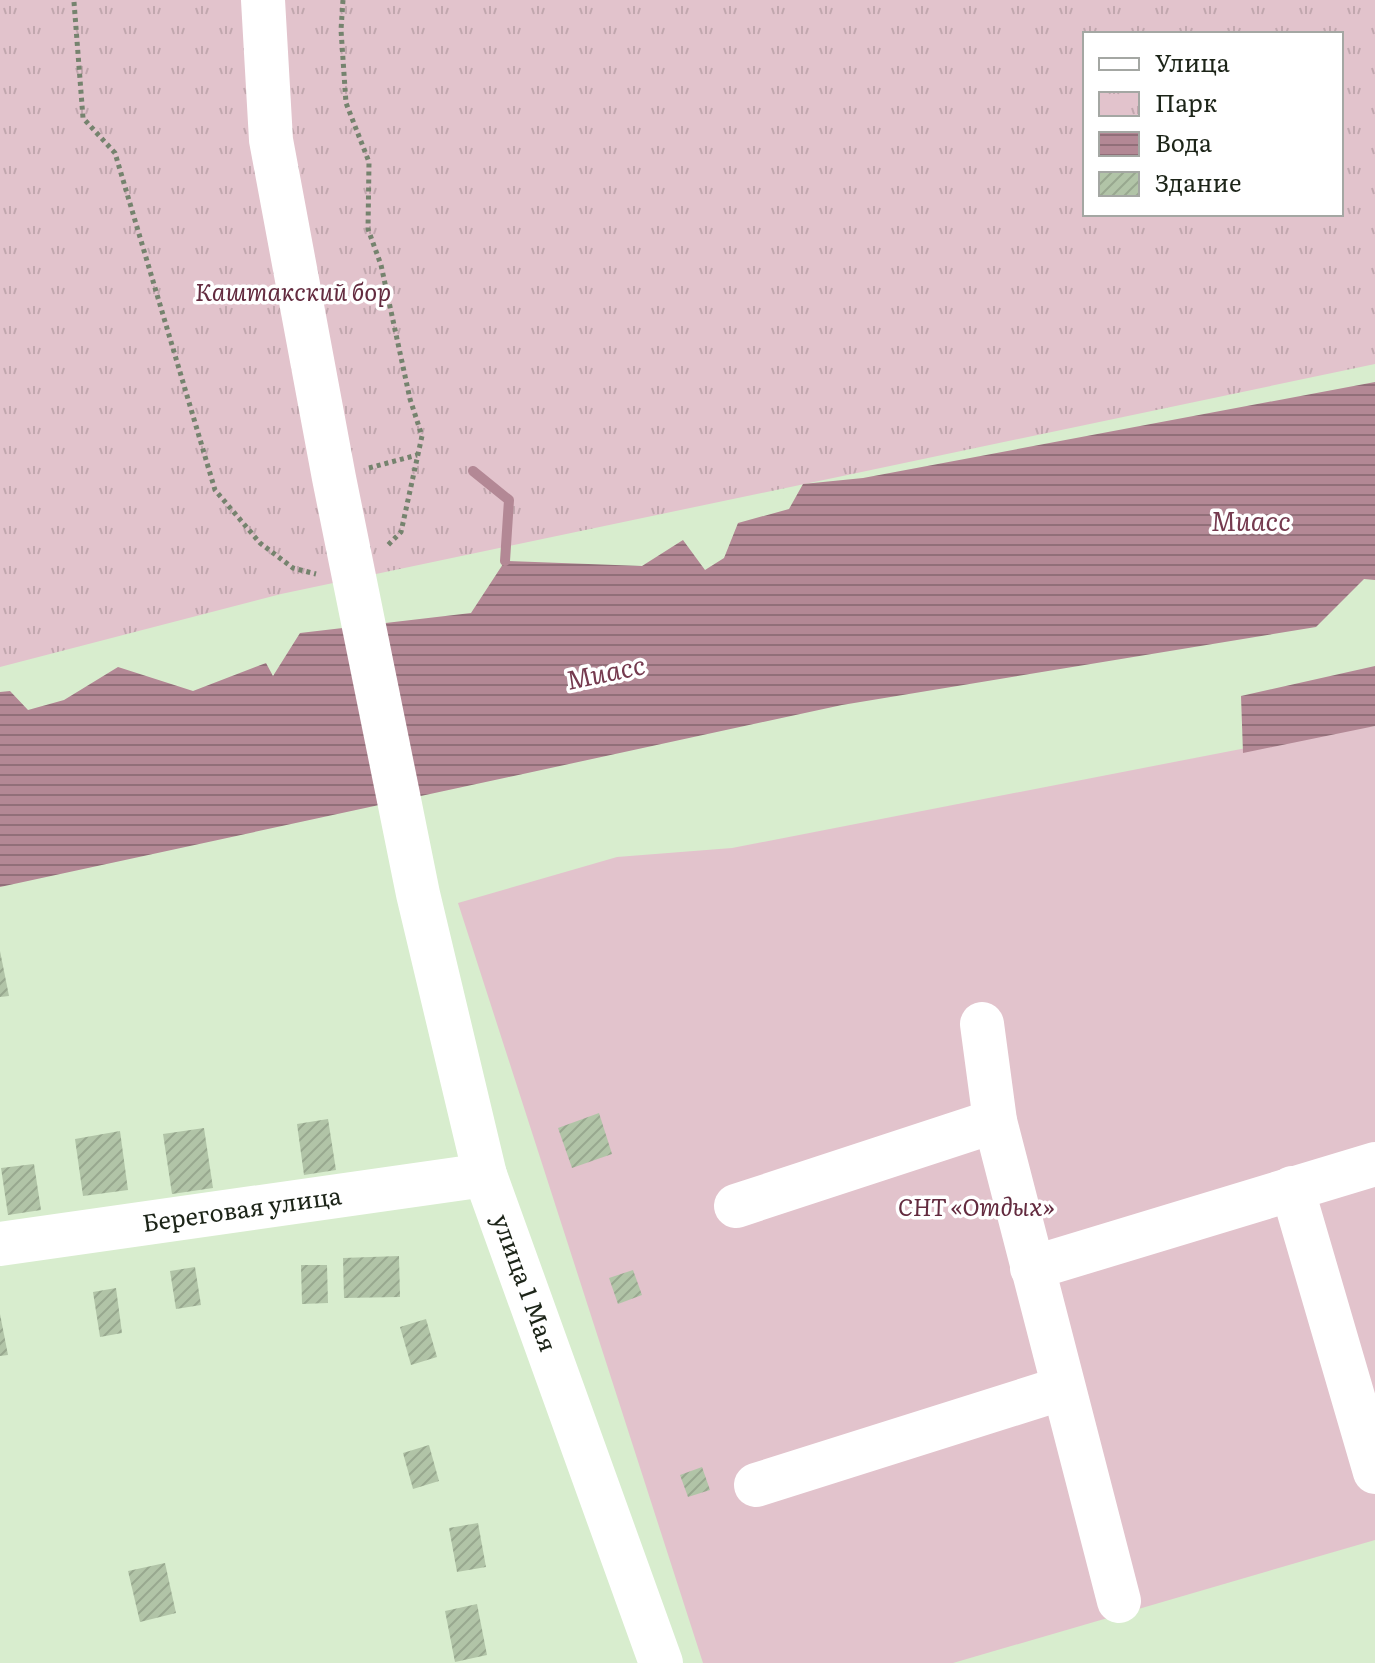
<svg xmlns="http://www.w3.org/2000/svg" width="1375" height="1663" viewBox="0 0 1375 1663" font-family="Literata,serif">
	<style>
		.green { fill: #e2c3cc }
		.park { fill: url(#park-tufts); fill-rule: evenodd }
		.water { fill: url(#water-rules) }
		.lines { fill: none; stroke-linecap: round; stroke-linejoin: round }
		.stream { stroke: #b38895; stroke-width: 10 }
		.building { fill: url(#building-hatch) }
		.path { stroke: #75836e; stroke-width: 5; stroke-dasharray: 4 4; stroke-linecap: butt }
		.minor { stroke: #fff; stroke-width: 44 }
		.major { stroke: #fff; stroke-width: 44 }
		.labels { text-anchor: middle; stroke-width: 7; stroke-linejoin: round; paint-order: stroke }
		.park-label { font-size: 24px; font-style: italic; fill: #632b3f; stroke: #fff }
		.street-label { font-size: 24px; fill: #1c2418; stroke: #fff }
		.water-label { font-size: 26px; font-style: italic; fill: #753a4f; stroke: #fff }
	</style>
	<defs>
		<pattern id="park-tufts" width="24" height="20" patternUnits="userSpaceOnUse" patternTransform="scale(2)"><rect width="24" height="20" fill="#e2c3cc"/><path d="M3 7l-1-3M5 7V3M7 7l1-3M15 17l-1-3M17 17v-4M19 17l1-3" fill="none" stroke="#c1a7ae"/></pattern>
		<pattern id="water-rules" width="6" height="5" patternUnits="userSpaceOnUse" patternTransform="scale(2)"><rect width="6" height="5" fill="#b38895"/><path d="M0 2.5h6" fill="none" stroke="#916f79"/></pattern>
		<pattern id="building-hatch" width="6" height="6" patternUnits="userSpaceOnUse" patternTransform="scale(2)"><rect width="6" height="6" fill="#b1c4a7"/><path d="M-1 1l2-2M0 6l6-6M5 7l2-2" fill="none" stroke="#98a88f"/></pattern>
	</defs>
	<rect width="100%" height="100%" fill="#d8edce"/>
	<polygon class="green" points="1375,726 1375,1540 953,1663 703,1663 458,903 617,857 732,848 1323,733"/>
	<path class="park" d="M0,0h1375v364l-1094,230 -281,73zM1085,34h256v180h-256z"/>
	<g class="water">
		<polygon points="1375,382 1375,580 1364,579 1316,627 842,705 0,887 0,692 10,691 28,710 64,700 118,667 193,691 266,663 273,676 300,633 471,613 505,561 642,566 683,540 705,570 724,558 738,523 789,509 803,484 863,478"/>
		<polygon points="1375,666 1375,726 1243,753 1241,696"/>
	</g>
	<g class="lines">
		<polyline class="stream" points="473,471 509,500 505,561"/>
	</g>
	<g class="building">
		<polygon points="0,951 9,996 0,997"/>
		<polygon points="599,1113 612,1154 572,1168 558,1128"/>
		<polygon points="328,1119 336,1170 304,1175 297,1124"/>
		<polygon points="204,1128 213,1188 172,1194 163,1134"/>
		<polygon points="120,1131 128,1190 83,1196 75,1139"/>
		<polygon points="34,1164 41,1210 8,1215 1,1168"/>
		<polygon points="399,1256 400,1297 344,1298 343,1258"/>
		<polygon points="301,1265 327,1265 328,1303 302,1304"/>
		<polygon points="195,1267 201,1305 176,1309 170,1271"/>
		<polygon points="633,1270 642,1295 618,1304 609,1278"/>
		<polygon points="116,1288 122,1333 100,1337 93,1292"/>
		<polygon points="0,1314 8,1355 0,1356"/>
		<polygon points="426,1319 437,1357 411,1365 400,1327"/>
		<polygon points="429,1445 439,1481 413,1489 403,1453"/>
		<polygon points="702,1467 710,1490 688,1497 680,1475"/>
		<polygon points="478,1523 486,1567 457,1572 449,1528"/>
		<polygon points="165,1563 176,1613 140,1622 128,1571"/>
		<polygon points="477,1604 487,1655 455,1662 445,1611"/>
	</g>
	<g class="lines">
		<g class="path">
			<polyline points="343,0 341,30 346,103 369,162 368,229 381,265 410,399 422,436 401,532 386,547"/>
			<polyline points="74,2 83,118 115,153 215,490 260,543 293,568 316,574"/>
			<polyline points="369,468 417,455"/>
		</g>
		<g class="minor">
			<polyline points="982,1024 995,1121 1119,1601"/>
			<polyline points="1292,1188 1375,1472"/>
			<polyline points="736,1206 995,1121"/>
			<polyline points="0,1244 485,1175"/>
			<polyline points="1032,1268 1375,1164"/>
			<polyline points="756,1485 1063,1388"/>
		</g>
		<polyline class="major" points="263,0 271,140 334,478 418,894 485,1175 661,1663"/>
	</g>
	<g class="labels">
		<g class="park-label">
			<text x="293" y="301">Каштакский бор</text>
			<text x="976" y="1216">СНТ «Отдых»</text>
		</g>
		<g class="street-label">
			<text transform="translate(242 1210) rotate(-8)" y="8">Береговая улица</text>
			<text transform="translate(524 1283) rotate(70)" y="8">улица 1 Мая</text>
		</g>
		<g class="water-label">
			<text x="1251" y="531">Миасс</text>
			<text transform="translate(606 673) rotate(-12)" y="9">Миасс</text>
		</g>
	</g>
	<rect x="1083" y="32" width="260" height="184" fill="#ffffff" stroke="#a4a7a3" stroke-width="2"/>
	<rect x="1099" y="58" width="40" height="12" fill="#ffffff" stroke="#a4a7a3" stroke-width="2"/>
	<text x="1155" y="72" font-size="24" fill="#1c2418">Улица</text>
	<rect x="1099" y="92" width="40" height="24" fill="url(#park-tufts)" stroke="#a4a7a3" stroke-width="2"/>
	<text x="1155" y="112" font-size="24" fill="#1c2418">Парк</text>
	<rect x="1099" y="132" width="40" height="24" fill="url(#water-rules)" stroke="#a4a7a3" stroke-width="2"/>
	<text x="1155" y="152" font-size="24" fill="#1c2418">Вода</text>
	<rect x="1099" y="172" width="40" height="24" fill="url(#building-hatch)" stroke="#a4a7a3" stroke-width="2"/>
	<text x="1155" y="192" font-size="24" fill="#1c2418">Здание</text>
</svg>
